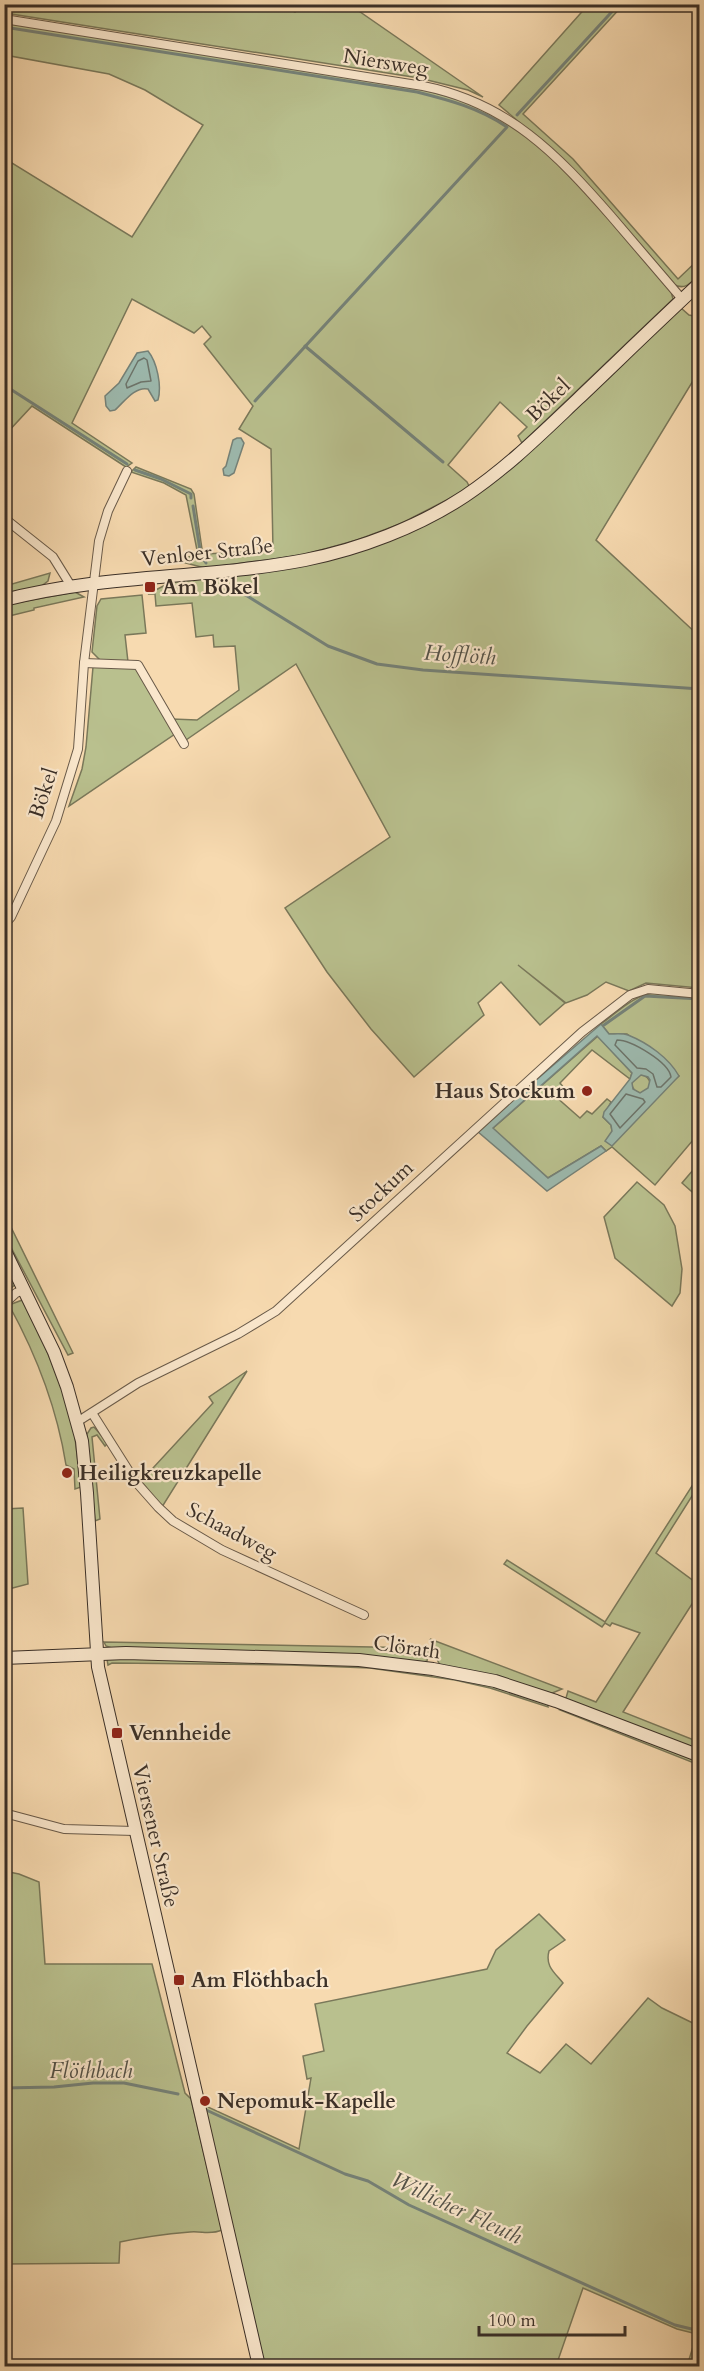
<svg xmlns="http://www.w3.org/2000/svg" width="704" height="2371" viewBox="0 0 704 2371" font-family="Cardo,serif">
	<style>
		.green { fill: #b9c08e; stroke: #7a785a; stroke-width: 1.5 }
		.water { fill: #9dbaaf; stroke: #758279; stroke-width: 1.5; fill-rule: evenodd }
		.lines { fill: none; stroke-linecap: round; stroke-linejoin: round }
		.shore { stroke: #6c746b; stroke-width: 1.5 }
		.stream { stroke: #758279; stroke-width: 3 }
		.street-casing { stroke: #695a49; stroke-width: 10 }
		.secondary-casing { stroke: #3a2f27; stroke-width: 14 }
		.street { stroke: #fae7cc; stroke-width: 8 }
		.secondary { stroke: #fae7cc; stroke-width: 12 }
		.poi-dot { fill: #8f2418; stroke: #fae7cc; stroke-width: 2 }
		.labels { text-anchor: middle; stroke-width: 4.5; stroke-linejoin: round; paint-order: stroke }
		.street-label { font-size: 21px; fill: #3a2f27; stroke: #fae7cc }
		.poi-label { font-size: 21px; font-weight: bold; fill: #3a2f27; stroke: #fae7cc; text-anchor: start }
		.water-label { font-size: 22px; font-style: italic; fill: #535249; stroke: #fae7cc }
	</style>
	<rect width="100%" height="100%" fill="#f7dab0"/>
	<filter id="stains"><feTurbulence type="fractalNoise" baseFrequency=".00333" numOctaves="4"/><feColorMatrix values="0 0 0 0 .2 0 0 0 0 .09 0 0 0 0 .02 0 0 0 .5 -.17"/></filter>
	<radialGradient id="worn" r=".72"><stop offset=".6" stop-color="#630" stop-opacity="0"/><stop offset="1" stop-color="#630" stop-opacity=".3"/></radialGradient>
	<g class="green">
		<polygon points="280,4 295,12 298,9 296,5 350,5 483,97 468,90 419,78 5,13 4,5"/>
		<path d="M588,5h35l-100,109 50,45 105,120 21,-20v15c-8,9 -14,17 -26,10l-128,-140 -46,-39z"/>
		<polygon points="5,23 417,88 465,101 513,125 572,175 671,291 673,299 522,443 518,436 527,427 500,402 448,465 467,482 470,488 400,524 357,540 303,555 205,568 182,562 161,564 162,562 198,555 186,495 164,483 131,472 136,467 191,489 194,494 202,549 206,554 273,550 271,449 239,429 253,406 204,344 211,337 202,326 194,333 132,299 72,423 132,463 126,467 32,406 5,435 4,158 132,237 203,125 145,90 109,74 5,55"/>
		<polygon points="681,308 689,315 699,317 699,371 596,540 699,636 699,988 646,983 629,991 606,982 587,995 566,1003 518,965 565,1003 540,1025 501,982 478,1003 484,1015 414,1077 371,1029 327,972 285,908 390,837 296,664 186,740 173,719 197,720 239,690 235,646 214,647 213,635 196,637 192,603 156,606 155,594 148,594 173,581 320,562 450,511"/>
		<polygon points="50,573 48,581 40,587 5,593 5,586"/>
		<polygon points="75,592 84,597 34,608 34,610 5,617 4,605"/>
		<polygon points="142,595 146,633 125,635 128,662 101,661 92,652 97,606 101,599"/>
		<polygon points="93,667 137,668 175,734 69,806 82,769 86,747"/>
		<path d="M656,993l43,5v135l-44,52 -43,-38 -6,4 -5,-5 -53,32 -56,-49 106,-93 34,37 -2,6 -38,-29 -32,33 4,5 -9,8 25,22 7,-7 5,3 15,-15 4,3 -8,15 8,8 1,6 67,-55 -52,-42h-18l-8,-10c17,-12 33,-30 55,-31z"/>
		<circle cx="641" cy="1084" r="9"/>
		<polygon points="699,1163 699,1198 682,1183"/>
		<polygon points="637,1182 664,1205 675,1226 682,1269 680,1293 672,1306 615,1258 604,1217"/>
		<polygon points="5,1215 73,1353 68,1355 5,1236"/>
		<polygon points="4,1259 17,1283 5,1293 4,1293"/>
		<path d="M25,1299l37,88 12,43 7,57 -6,2 -1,-20 -8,-4c-9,-57 -29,-109 -57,-160z"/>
		<polygon points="247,1371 162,1507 141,1481 213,1403 209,1397"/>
		<polygon points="94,1427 108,1443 105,1446 97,1435 92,1437 100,1519 95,1521 87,1434 91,1428"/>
		<polygon points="699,1475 699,1485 656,1553 699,1585 699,1593 623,1712 699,1742 699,1751 568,1700 566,1698 568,1691 596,1702 640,1633 612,1623 610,1626 605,1623 602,1627 504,1564 507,1560 605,1622"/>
		<polygon points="23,1508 28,1584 5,1590 5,1509"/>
		<path d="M430,1639l132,50 -12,5 -110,-29c-6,-8 -3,-18 -10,-26z"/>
		<polygon points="104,1642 425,1648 429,1652 427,1661 424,1662 329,1653 112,1648 106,1646"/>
		<path d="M116,1657c97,3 196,1 293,13 47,5 93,18 138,31l1,6 -58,-19 -35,-8 -85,-12 -80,-3 -178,-2 -4,2 -1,-6z"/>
		<polygon points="564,1709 699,1761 699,1765 560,1710"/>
		<path d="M4,1871l15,3 20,8 6,82h107l33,129 6,6 31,131c-11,5 -20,1 -32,2 -24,2 -47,5 -70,10l-1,21 -114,1z"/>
		<path d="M539,1914l26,26 -16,11c-4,15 5,21 14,32l-36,43 -20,27 33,20 26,-29 25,20 57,-66 14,10 37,18v340h-12l10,-32 -20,-5 -94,-41 -27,78h-292l-59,-250 1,-10 93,43 12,-71 -4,1 -4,-23 21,-5 -9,-47 172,-35 9,-19z"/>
	</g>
	<g class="water">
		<path d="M148,351c9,11 14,35 10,49l-3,1 -7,-12c-13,-3 -24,13 -33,21l-5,1 -4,-5 -1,-10 14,-13 18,-30z"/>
		<polygon points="237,438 241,438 244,443 234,473 229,476 224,475 223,469 226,466 233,440"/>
		<path d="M601,1024l8,10c6,0 14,-1 19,1 20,8 41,23 51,41l-67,70 -7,-5 7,-10 -1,-6 -8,-8 1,-5 26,-33 2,-6 -35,-37 -104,92 55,50 53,-32 5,5 -59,40 -70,-60zM641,1075l7,2 2,3 -2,8 -8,5 -7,-4 -1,-6z"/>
	</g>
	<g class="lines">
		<g class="shore">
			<polygon points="144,358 147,360 151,381 141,382 127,388 126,384 138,361"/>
			<path d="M617,1040c14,0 52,22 54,37l-10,10h-4l-4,-13 -7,-5 -9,-1 -22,-23z"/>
			<polygon points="626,1094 643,1099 645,1102 620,1128 610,1114"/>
		</g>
		<g class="stream">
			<polyline points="64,7 64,4"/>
			<path d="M4,27l413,65c32,8 62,16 90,35l-252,274"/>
			<polyline points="517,115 619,4"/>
			<polyline points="305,346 443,462"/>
			<polyline points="4,385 127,464"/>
			<polyline points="135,470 161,479 191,494 191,498"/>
			<polyline points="193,506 201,556 206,563"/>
			<polyline points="236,589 328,646 377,664 423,670 700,689"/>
			<polyline points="604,1025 645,996 700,999"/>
			<polyline points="4,2088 54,2087 93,2083 124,2083 178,2094"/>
			<polyline points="204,2109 345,2174 368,2181 409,2205 675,2325 700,2331"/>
		</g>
		<defs>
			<g id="street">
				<path d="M4,19l419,67c85,17 134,68 188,130 24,28 47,55 71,83"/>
				<polyline points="4,518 53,557 71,586"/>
				<polyline points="84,663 138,665 184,744"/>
				<polyline points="4,925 11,917 56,821 78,749 84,663 99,541 108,511 127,471"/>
				<polyline points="4,1304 16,1293 25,1289"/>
				<polyline points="92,1413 135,1481 158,1507 173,1521 222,1550 364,1615"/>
				<polyline points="77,1422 138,1383 238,1334 276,1311 582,1032 630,995 648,989 700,994"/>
				<polyline points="4,1813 64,1829 134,1831"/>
			</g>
			<g id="secondary">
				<path d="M4,600c99,-26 202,-21 301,-40 55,-11 113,-33 160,-64 42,-28 77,-63 113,-97 41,-39 81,-78 122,-116"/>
				<polyline points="4,1249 54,1352 67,1387 82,1441 87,1493 98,1667 259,2366"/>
				<polyline points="4,1658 126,1653 359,1660 433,1669 495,1681 556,1701 700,1756"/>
			</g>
		</defs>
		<use href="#street" class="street-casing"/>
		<use href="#secondary" class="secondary-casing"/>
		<use href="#street" class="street"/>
		<use href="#secondary" class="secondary"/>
	</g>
	<g class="poi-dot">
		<rect x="144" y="581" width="12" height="12" rx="3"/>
		<circle cx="587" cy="1091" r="6"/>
		<circle cx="67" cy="1473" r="6"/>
		<rect x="111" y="1727" width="12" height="12" rx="3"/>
		<rect x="173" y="1974" width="12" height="12" rx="3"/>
		<circle cx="205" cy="2101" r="6"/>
	</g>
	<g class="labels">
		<g class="street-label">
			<text transform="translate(386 62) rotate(9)" y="7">Niersweg</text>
			<text transform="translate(548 400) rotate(-44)" y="7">Bökel</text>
			<text transform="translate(207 552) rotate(-6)" y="7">Venloer Straße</text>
			<text transform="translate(43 793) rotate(-72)" y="7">Bökel</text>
			<text transform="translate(381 1191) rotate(-43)" y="7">Stockum</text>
			<text transform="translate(232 1531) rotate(28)" y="7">Schaadweg</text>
			<text transform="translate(407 1647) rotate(8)" y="7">Clörath</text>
			<text transform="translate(156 1836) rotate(77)" y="7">Viersener Straße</text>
		</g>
		<g class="poi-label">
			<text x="162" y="594">Am Bökel</text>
			<text x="575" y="1098" text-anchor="end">Haus Stockum</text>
			<text x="79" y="1480">Heiligkreuzkapelle</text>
			<text x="129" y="1740">Vennheide</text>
			<text x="191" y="1987">Am Flöthbach</text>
			<text x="217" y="2108">Nepomuk-Kapelle</text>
		</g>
		<g class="water-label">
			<text transform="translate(460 654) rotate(4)" y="8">Hofflöth</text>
			<text x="91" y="2078">Flöthbach</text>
			<text transform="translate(457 2207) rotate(25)" y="8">Willicher Fleuth</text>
		</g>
	</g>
	<rect width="704" height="2371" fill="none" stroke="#f7dab0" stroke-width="24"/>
	<rect x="6" y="6" width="692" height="2359" fill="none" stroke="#3a2f27" stroke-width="3"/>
	<rect x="12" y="12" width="680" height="2347" fill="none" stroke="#3a2f27" stroke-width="1.5"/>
	<path d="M479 2326v9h146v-9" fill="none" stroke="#3a2f27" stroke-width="3"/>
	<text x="488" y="2326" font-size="18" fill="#3a2f27" stroke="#fae7cc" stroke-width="4.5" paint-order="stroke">100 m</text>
	<rect width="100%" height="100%" filter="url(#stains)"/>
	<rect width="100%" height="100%" fill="url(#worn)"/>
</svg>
